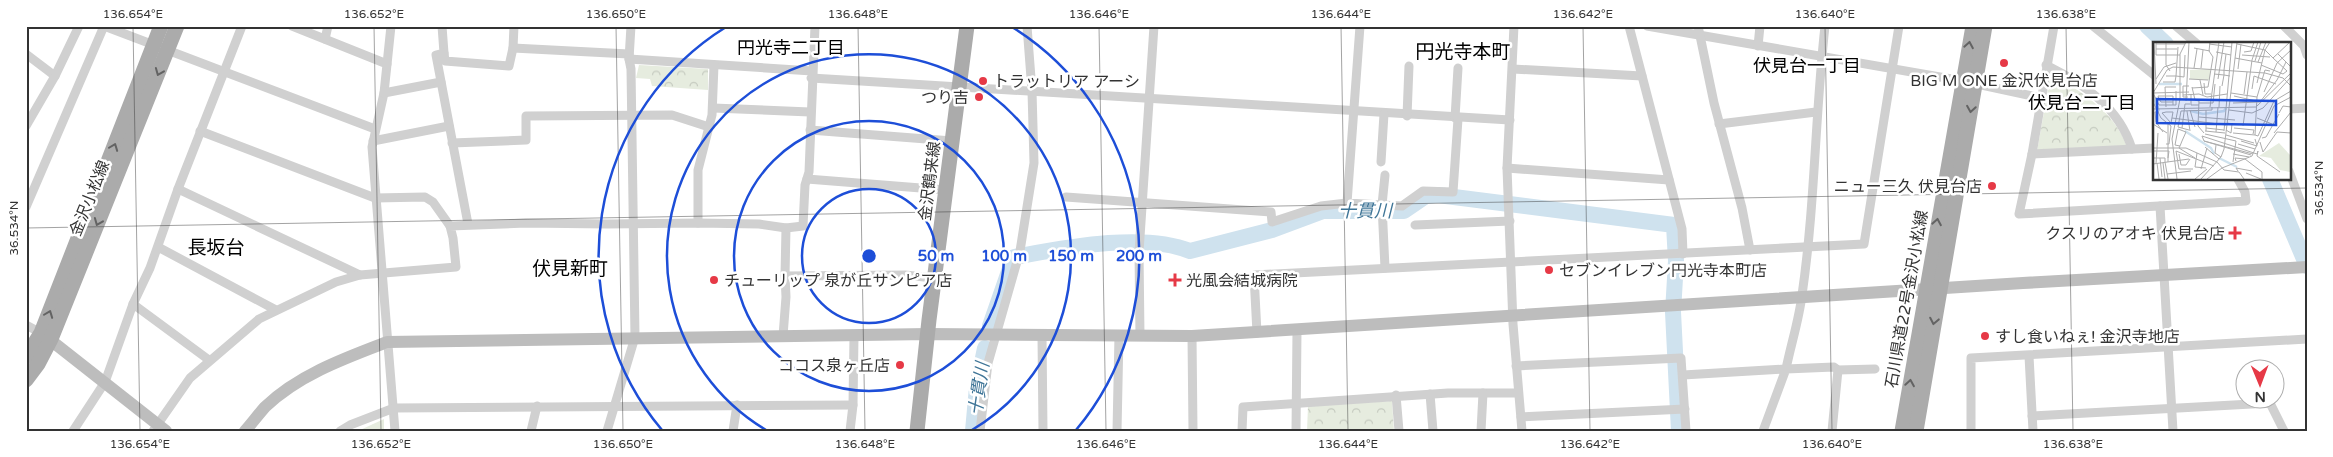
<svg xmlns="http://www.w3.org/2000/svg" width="2333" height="457" viewBox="0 0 2333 457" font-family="'Varela Round','Noto Sans JP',sans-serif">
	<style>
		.forest { fill: url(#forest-crowns) }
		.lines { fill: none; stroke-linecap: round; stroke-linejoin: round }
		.river { stroke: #cfe2ee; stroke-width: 16 }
		.street { stroke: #d0d0d0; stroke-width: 9 }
		.secondary { stroke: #bdbdbd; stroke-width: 12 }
		.primary { stroke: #ababab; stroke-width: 15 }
		.oneway { stroke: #636363 }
		.ticks { fill: none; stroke: #333; stroke-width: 1; stroke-opacity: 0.45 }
		.ring { fill: none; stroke: #1d4ed8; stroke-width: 2.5 }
		.poi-dot { fill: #e63946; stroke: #fff; stroke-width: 2 }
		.labels { text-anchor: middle; stroke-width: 5; stroke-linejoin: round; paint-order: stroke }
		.poi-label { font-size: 16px; fill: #333; stroke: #fff; text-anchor: start }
		.street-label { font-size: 16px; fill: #333; stroke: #fff }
		.neighbourhood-label { font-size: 18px; fill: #000; stroke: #fff }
		.water-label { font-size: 18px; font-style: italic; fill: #3f7597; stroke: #fff }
		.quarter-label { font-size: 19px; fill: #000; stroke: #fff }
		.inset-river { fill: none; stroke: #cfe2ee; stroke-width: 2.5 }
		.inset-road { fill: none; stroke: #adadad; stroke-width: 1 }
		.view { fill: #1d4ed8; fill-opacity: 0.15; stroke: #1d4ed8; stroke-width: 2.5 }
		.inset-edge { fill: none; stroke: #333; stroke-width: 2.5 }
		.centre { fill: #1d4ed8; stroke: #fff; stroke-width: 2.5 }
		.ring-label { font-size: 15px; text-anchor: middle; font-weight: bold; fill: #1d4ed8; stroke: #fff; stroke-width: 5; stroke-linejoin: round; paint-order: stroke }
		.neatline { fill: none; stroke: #333; stroke-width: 2 }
		.ticks-label { font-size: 12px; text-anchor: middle; fill: #333 }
	</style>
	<defs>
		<pattern id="forest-crowns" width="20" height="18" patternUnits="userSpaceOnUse" patternTransform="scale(1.25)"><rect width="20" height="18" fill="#e6ecdf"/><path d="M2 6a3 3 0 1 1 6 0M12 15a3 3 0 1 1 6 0" fill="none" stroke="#c6cbc0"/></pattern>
	</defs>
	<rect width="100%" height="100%" fill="#fff"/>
	<g class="forest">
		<polygon points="639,65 708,69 708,90 652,86 650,79 636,78"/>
		<path d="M2051,73c31,20 63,37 76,74l-90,4z"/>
		<polygon points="1392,401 1394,431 1307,431 1308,406"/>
		<polygon points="384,419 384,431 358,431"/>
	</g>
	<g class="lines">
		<g class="river">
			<polyline points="2147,26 2166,44"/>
			<polyline points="2270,179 2307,266"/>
			<path d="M990,326l24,-69c50,-9 128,-25 176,-6l82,-21 51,-19h81l22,-15 12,-1 236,30 2,36 -3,51 6,119"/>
			<polyline points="973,431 977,387 985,348"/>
		</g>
		<g class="street">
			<polyline points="104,26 375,129"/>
			<polyline points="292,26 387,64"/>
			<polyline points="391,26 384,93 372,147 395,431"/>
			<polyline points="442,26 444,53 436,55 468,224"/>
			<polyline points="1360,26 1347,203 1382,205 1385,268"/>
			<polyline points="1514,26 1507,168 1513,324 1522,431"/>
			<polyline points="1629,26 1682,229 1683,254"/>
			<polyline points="1647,26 1963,81 2041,98"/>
			<polyline points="1698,26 1714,103 1742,208 1750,250"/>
			<polyline points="2054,26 2032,154 2019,214 2246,201 2245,192 2238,179"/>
			<polyline points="2093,26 2154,75"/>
			<polyline points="2176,26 2197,44"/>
			<polyline points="2284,26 2304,46 2307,55"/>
			<polyline points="325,39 328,26"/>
			<polyline points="1758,46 1760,26"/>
			<polyline points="513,48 514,26"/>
			<polyline points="444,53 445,61 509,66 513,48 629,54"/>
			<polyline points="26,54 55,76"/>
			<polyline points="629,59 812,71"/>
			<path d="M2046,65c38,19 73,42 86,84"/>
			<polyline points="1513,69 1642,76"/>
			<polyline points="811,78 1510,120"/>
			<polyline points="384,93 441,82"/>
			<polyline points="713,108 810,112"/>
			<polyline points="2289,109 2307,108"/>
			<polyline points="1407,116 1409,66"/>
			<polyline points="1455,118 1458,68"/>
			<polyline points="1719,124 1816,112"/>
			<polyline points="26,126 55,76 79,26"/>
			<polyline points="810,130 952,141"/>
			<polyline points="200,131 375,198 425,197 433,202 450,226"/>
			<polyline points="373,141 449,126"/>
			<polyline points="452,143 526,140 526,116 672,115 709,127"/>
			<polyline points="2032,154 2154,148"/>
			<polyline points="1381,162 1384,114"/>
			<polyline points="1507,168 1669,180"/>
			<polyline points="2289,171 2307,219"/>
			<polyline points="1385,175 1382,205 1402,206 1423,191 1453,192 1458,119"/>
			<polyline points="807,179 946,190"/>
			<polyline points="178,189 360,275"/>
			<polyline points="1066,197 1271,212 1272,222 1321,206 1347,203"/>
			<polyline points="2160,206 2173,431"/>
			<polyline points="26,207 104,26"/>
			<polyline points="698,223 698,170 712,115 714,65"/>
			<polyline points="1415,225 1510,221"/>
			<polyline points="786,228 785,276 905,275 934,278"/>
			<polyline points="158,247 276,310"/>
			<polyline points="133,304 209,360"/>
			<polyline points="26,325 41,333"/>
			<polyline points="1257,333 1254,275 1864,244 1899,26"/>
			<polyline points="783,336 786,297 785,276"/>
			<polyline points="1042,336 1043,431"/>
			<polyline points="1140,336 1139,252 1154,26"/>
			<polyline points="1192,336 1193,431"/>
			<polyline points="2029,356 2033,431"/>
			<polyline points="1516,366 1681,358 1686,431"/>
			<path d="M1683,375l103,-6c5,-25 13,-49 16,-74 13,-89 13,-179 23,-269"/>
			<polyline points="1430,394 1433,431"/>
			<polyline points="1396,395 1399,431"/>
			<polyline points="2032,416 2270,403 2284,431"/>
			<polyline points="1521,417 1685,409"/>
			<polyline points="73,431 105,382 133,304 150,268 178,189 242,26"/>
			<polyline points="153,431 190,378 259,319 336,282 360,275 456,267 453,238 450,226 526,223 607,224 698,223 759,224 786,228 803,226 805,185 809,172 815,26"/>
			<polyline points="340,431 350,425 394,408 853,405"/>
			<polyline points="531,431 537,406"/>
			<polyline points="607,431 635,337 631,69 629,59 631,26"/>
			<polyline points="733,431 737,405"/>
			<polyline points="850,431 853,405 854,336"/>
			<polyline points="980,431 988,363 1020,251 1034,163 1032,91 1027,26"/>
			<polyline points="1117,431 1119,335"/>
			<polyline points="1242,431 1243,407 1448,393 1518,393"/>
			<polyline points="1296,431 1297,331"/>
			<polyline points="1481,431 1483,393"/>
			<polyline points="1763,431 1786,369 1834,367 1838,370 1875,369"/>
			<polyline points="1832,431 1838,370"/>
			<polyline points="1971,431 1971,358 2307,339"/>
		</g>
		<g class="secondary">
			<polyline points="44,335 166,431"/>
			<path d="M245,431c7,-8 13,-16 20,-24 33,-32 80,-49 122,-65l541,-8 264,2 831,-53 284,-16"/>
		</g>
		<g class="primary">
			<polyline points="26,357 41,333 161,26"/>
			<polyline points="26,380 38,364 51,339 177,26"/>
			<polyline points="917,431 929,320 967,26"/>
			<polyline points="1902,431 1973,26"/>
			<polyline points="1916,431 1985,26"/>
		</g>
	</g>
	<defs><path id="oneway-chevron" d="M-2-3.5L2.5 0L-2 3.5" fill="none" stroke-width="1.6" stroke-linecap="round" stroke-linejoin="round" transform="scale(1.25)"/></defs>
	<g class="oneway">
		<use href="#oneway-chevron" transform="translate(1969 45) rotate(-80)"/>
		<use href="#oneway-chevron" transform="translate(159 72) rotate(112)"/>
		<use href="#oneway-chevron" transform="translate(1971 109) rotate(99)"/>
		<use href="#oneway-chevron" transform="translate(114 147) rotate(-69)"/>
		<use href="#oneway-chevron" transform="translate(98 222) rotate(112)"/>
		<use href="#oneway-chevron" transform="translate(1937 222) rotate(-80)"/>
		<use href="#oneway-chevron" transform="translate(49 314) rotate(-69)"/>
		<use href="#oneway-chevron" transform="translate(1934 321) rotate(101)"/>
		<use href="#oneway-chevron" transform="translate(1910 383) rotate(-81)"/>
	</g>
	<path class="ticks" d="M133,26l7,405M374,26l7,405M616,26l7,405M858,26l7,405M1099,26l7,405M1341,26l7,405M1583,26l7,405M1825,26l7,405M2066,26l7,405M26,228l2281,-40"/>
	<g class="ring">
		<circle cx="869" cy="256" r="67"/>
		<circle cx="869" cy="256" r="135"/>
		<path d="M766 430A202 202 0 1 1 972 430"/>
		<path d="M662 430A270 270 0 0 1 726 27M1012 27A270 270 0 0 1 1076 430"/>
	</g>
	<g class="poi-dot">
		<circle cx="2004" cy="63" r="5"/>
		<circle cx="983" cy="81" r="5"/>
		<circle cx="979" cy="97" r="5"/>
		<circle cx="1992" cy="186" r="5"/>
		<path d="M2232.5 225.5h5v5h5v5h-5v5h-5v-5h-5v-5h5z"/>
		<circle cx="1549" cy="270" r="5"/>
		<circle cx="714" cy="280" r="5"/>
		<path d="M1172.5 272.5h5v5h5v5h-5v5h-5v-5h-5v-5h5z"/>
		<circle cx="1985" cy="336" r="5"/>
		<circle cx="900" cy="365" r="5"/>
	</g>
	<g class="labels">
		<g class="poi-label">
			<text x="2004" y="86" text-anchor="middle">BIG M ONE 金沢伏見台店</text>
			<text x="993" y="87">トラットリア アーシ</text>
			<text x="969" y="103" text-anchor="end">つり吉</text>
			<text x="1982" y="192" text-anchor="end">ニュー三久 伏見台店</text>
			<text x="2225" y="239" text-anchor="end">クスリのアオキ 伏見台店</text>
			<text x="1559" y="276">セブンイレブン円光寺本町店</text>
			<text x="724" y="286">チューリップ 泉が丘サンピア店</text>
			<text x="1186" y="286">光風会結城病院</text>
			<text x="1995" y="342">すし食いねぇ! 金沢寺地店</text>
			<text x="890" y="371" text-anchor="end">ココス泉ヶ丘店</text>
		</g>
		<g class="street-label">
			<text transform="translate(929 181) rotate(-83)" y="6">金沢鶴来線</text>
			<text transform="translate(89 198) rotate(-68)" y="6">金沢小松線</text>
			<text transform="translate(1906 299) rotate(-80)" y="6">石川県道22号金沢小松線</text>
		</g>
		<g class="neighbourhood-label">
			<text x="791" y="54">円光寺二丁目</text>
			<text x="1807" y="72">伏見台一丁目</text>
			<text x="2082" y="109">伏見台二丁目</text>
		</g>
		<g class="water-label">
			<text x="1365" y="217">十貫川</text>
			<text transform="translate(979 389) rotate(-82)" y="6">十貫川</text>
		</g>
		<g class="quarter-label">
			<text x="1463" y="58">円光寺本町</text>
			<text x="216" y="254">長坂台</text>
			<text x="570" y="275">伏見新町</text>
		</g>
	</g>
	<g transform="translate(2153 42)">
		<rect width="138" height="138" fill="#fff"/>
		<path d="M57,27v11l-20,-1v-9zM126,101l11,12v17l-10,-2 -9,-12 -12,-2z" fill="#e6ecdf"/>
		<path class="inset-river" d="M6,42h23M0,54l6,15M38,69l12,3 21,-3 2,-3M32,89l26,17 3,6M66,116l18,9"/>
		<path class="inset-road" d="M1,0l2,42M3,0v13h24M13,1v22l4,6M3,2h29M56,2l23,3M84,2l28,6 8,8 17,-16M41,6l16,3M3,7h21M63,10l15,3M91,10l7,-1 3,-9M125,12l13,13M89,13l28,2M82,16l27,5M102,19l6,-19M105,20l8,-20M108,23l22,9 4,-3 -14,-13M41,26l3,-19M48,26l2,-18M85,27l3,-25M71,28l2,-16M61,32l10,1v-5M13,34h10l2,-29M3,37l8,-12 12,-4M36,37l19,1M65,37l6,-37M47,38l3,15M10,40h12l1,-6 8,1 1,-22M51,41l1,11h6M104,41l8,-33 5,-8M69,44l2,-11 6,1M39,45l3,13 4,1 -1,25 6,7M39,46l16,-1 5,-30 -4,-6 1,-9M99,47l2,-13 22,8M111,50l13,-29 14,-13M0,51l14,-23 6,-3 92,6 18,5 8,8M78,51l26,4M38,52v11h8M91,52l3,-22M30,53l16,-1 8,3 20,-3M81,54l22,5M35,55h-5v-11h6M6,57l-1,-3h15v9M6,57l2,3h12M77,58l16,1M33,59l3,-59M0,60l8,16 10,8 -2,18h-3M46,61h14l2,-19M80,61l27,-1 17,-22 9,-18M20,63h-14l-6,-12 36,-1M20,63h3v-14M13,65l-1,-20h11M57,65l9,-65M66,65l1,-21M0,67l103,-2 35,-34M37,68l5,17M53,68v21M76,68l23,3 11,-5 28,-31M34,69l3,20M6,70h-4l1,10 7,10M20,70l-2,11 -9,-10 4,-1zM126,71l4,-7 8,1M46,75l36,3M19,76l54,7M104,76l15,6M0,82l14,9M15,82v38M90,84l9,-66 6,-18M29,86l3,-24h5M53,86l18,2M81,86l20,2 -1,4M36,88l-11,-3 3,-16 31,-1v-3M73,88l5,3 1,-9 -5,-1M52,89l20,2M71,89l8,-89M63,90l2,-25M80,91l22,2 2,-38 8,-27 5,1M121,91l17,-21M52,92l31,7 -3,21M73,93l28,8M102,93l3,1 16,-35 17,-10M49,94l55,18 1,-3 -1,5M49,94l2,5 49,13M109,96l4,-1 13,-23M51,99l47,14M88,99l16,5 -2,-7M107,100l3,10 14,-20 14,1M85,102l17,5M63,103l-1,8 6,4M52,105l14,12M0,106h33l31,14M26,106l1,-2 2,-5 4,-9 -8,-3 -3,16 5,1M26,106l16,10M0,109h16l-1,7M23,109l38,15M23,109l3,18h14M44,111l-2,14 11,1M26,112l2,11h5l4,-6M80,112l16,3M104,114l23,16M0,116h12v4M7,116l2,19M83,119l-1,-3 10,1 17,13v7M12,120l3,17M64,120l7,8 15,2 5,7M4,121l2,16M10,121l2,16M0,122l36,-5M3,122l2,-31M48,127l6,-21M85,129l-2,-3 16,3M93,131l15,6M14,132l24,-3M24,137l-5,-40 8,-40v-45l6,-12M42,137l12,-10M48,137l20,-22 3,-8 13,-107M54,137l15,-11 30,-12 22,-50 17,-9"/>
		<path class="view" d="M4,57l119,2v24l-119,-2z"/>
		<rect width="138" height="138" class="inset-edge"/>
	</g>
	<circle cx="869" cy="256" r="8" class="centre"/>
	<g class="ring-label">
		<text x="936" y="261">50 m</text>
		<text x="1004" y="261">100 m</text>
		<text x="1071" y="261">150 m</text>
		<text x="1139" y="261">200 m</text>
	</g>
	<rect width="2333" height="457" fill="none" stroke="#ffffff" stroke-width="55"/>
	<g transform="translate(2260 384) rotate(179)"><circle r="24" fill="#ffffff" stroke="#adadad"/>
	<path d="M0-4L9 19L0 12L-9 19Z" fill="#e63946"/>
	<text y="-8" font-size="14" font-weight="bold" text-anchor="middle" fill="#333333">N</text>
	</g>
	<rect x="28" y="28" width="2278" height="402" class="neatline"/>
	<g class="ticks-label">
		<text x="133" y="18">136.654°E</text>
		<text x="374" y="18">136.652°E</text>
		<text x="616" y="18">136.650°E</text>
		<text x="858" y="18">136.648°E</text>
		<text x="1099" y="18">136.646°E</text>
		<text x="1341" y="18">136.644°E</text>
		<text x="1583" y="18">136.642°E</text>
		<text x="1825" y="18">136.640°E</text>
		<text x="2066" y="18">136.638°E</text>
		<text transform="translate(2319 188) rotate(-90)" y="4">36.534°N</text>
		<text transform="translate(14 228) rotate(-90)" y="4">36.534°N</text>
		<text x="140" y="448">136.654°E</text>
		<text x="381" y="448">136.652°E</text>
		<text x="623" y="448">136.650°E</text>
		<text x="865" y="448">136.648°E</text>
		<text x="1106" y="448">136.646°E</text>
		<text x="1348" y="448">136.644°E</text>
		<text x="1590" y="448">136.642°E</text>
		<text x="1832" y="448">136.640°E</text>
		<text x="2073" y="448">136.638°E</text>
	</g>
</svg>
